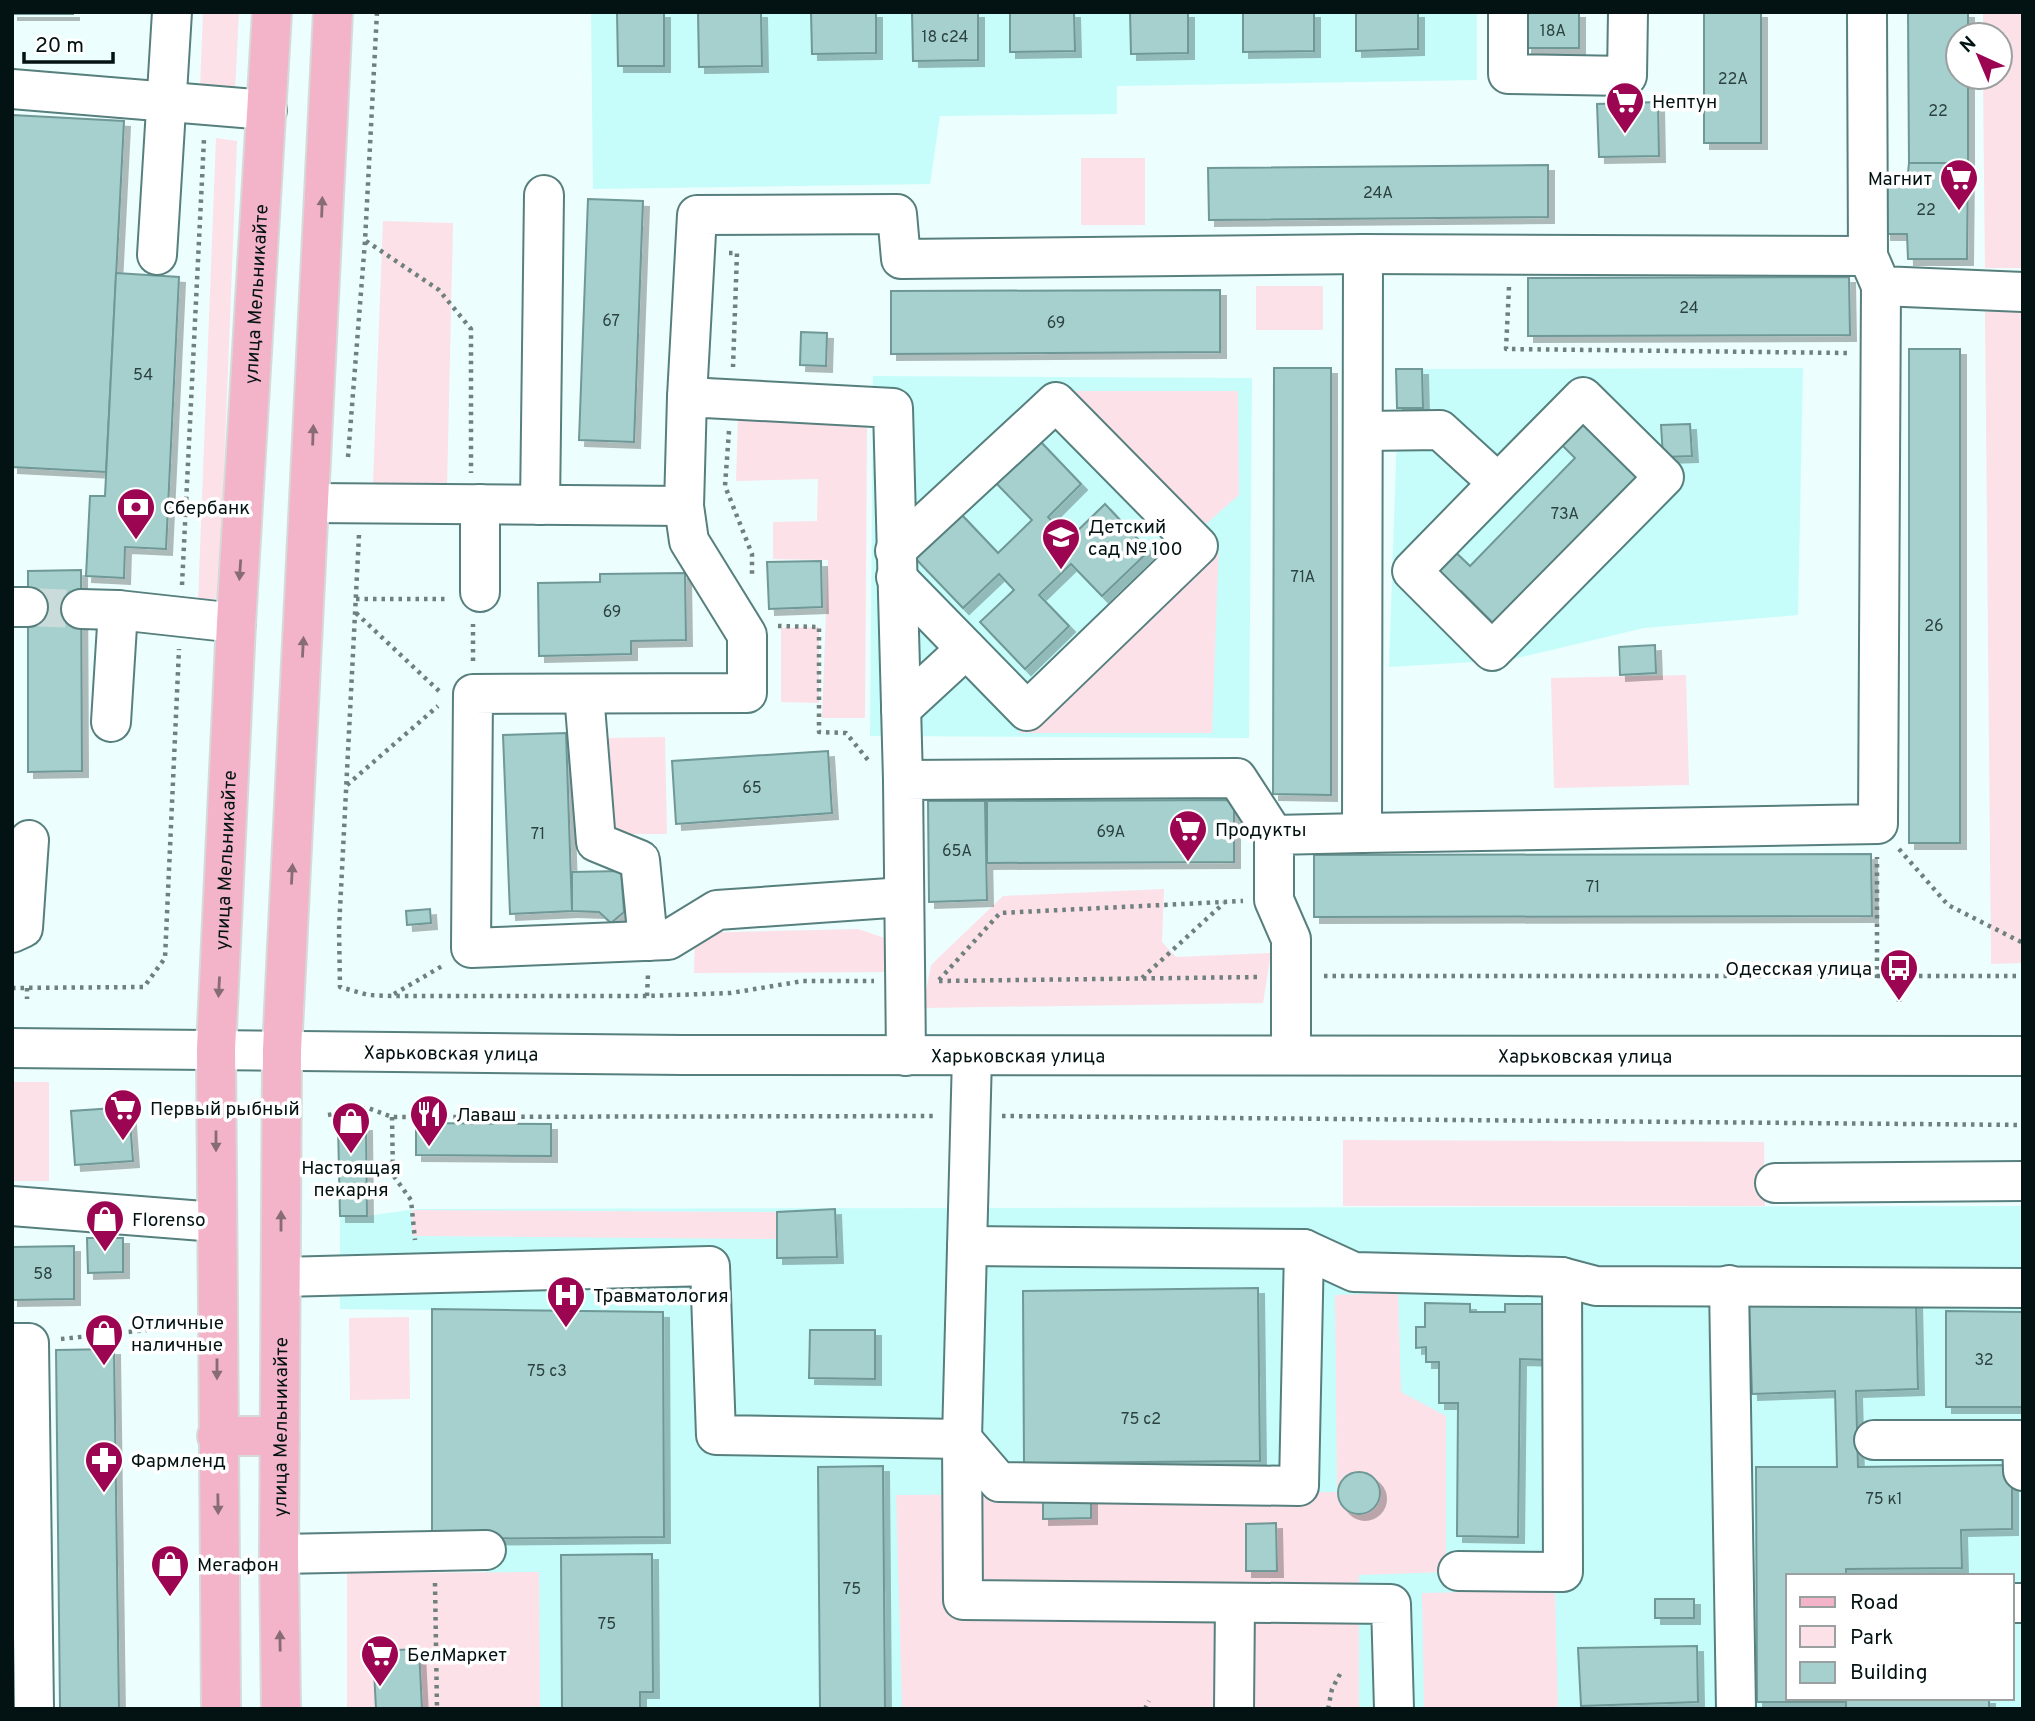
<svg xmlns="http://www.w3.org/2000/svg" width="2035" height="1721" viewBox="0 0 2035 1721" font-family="Overpass,sans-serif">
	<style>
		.built { fill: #c6fdfb; fill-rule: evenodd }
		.green { fill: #fce1e8 }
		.building { fill: #a5d0ce; stroke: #6f9896; stroke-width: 2; filter: url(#shadow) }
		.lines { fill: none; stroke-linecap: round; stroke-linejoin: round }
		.minor-tunnel { stroke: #c9dbda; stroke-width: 38; stroke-dasharray: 38 19; stroke-linecap: butt }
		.minor-casing { stroke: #567f7d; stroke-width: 42 }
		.major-casing { stroke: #d7d9d9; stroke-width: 42 }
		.path { stroke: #6f807f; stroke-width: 4.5; stroke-dasharray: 3.5 5; stroke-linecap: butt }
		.minor { stroke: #fff; stroke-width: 38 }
		.major { stroke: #f3b3c8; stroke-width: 38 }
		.oneway { fill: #876b76 }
		.labels { text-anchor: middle; stroke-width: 7; stroke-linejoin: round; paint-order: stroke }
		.number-label { font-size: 16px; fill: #2c4241 }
		.poi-label { font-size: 19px; fill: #031212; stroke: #fff; text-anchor: start }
		.street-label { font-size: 19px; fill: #031212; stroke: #fff }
	</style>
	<defs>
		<filter id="shadow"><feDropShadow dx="6" dy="6" stdDeviation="0" flood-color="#0004"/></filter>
	</defs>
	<rect width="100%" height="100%" fill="#ecfefd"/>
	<g class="built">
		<polygon points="591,12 1477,12 1477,80 1117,86 1117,114 940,116 930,184 593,189"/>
		<polygon points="1803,368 1798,615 1644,628 1509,660 1389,667 1397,432 1396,369"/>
		<polygon points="873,376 1252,378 1249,738 870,736"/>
		<path d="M2023,1206v503h-1537v-169l-54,-1v-229l-92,-1v-93h27l50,-7zM1788,1576h224v122h-224z"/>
	</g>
	<g class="green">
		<polygon points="203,12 239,12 235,90 200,89"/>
		<polygon points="1983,12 2023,12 2023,268 1985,268 1983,77 2000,77 2000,35 1983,35"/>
		<polygon points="216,138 237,141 219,598 198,601"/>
		<rect x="1081" y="158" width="64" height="67"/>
		<polygon points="383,221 453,223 447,488 373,483"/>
		<rect x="1256" y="286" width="67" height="44"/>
		<polygon points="1985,311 2023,312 2023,963 1991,964"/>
		<polygon points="1069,391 1238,391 1239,495 1206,524"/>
		<polygon points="738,417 867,425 865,718 822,718 828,560 773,559 773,522 817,521 818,479 736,481"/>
		<polygon points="1219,542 1212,733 1018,733"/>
		<polygon points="819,627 819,703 781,702 781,628"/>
		<polygon points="1686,675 1689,785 1554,788 1551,678"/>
		<polygon points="665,737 667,834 608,834 607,738"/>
		<polygon points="1164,889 1162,942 1176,957 1271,953 1263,1003 923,1008 931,965 1003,896"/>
		<polygon points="858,929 894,941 896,972 694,973 695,933"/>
		<rect x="12" y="1082" width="37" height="99"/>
		<polygon points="1343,1140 1764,1142 1765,1206 1343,1206"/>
		<polygon points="412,1210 777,1212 776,1239 412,1236"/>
		<polygon points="1398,1293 1401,1392 1446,1416 1446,1572 1359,1575 1359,1709 902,1709 896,1495 1337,1492 1335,1295"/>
		<polygon points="409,1317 410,1399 350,1400 349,1318"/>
		<polygon points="539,1572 540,1709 347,1709 347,1573"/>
		<polygon points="1555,1590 1558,1709 1424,1709 1422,1593"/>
	</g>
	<g class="building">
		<rect x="12" y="12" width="61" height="2"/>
		<polygon points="617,12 664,12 664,66 618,66"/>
		<polygon points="698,12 761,12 762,66 699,67"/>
		<polygon points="811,12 876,12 876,53 812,54"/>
		<polygon points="912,12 978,12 978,60 913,61"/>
		<polygon points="1010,12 1074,12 1075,51 1010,52"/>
		<polygon points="1130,12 1188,12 1188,53 1131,54"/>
		<polygon points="1243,12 1314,12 1314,51 1243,52"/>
		<polygon points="1356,12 1418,12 1418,49 1356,51"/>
		<rect x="1526" y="12" width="53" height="36"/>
		<rect x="1704" y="12" width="57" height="131"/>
		<polygon points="1908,12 1968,12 1968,35 1958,35 1958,77 1968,77 1968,163 1909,163"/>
		<polygon points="1658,102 1659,156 1599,157 1597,104"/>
		<polygon points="12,115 124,121 106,472 12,467"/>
		<polygon points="1909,163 1968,163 1967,259 1908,259 1907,234 1885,234 1885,183 1907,183"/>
		<polygon points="1548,165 1548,217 1209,220 1208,168"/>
		<polygon points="588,199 643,201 634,442 579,440"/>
		<polygon points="116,273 179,277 166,549 125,547 124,578 86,576 90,496 105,496"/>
		<polygon points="1849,277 1850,335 1528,336 1528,278"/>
		<polygon points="1220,290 1220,352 891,354 891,291"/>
		<polygon points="801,332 827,333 826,366 800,365"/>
		<rect x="1909" y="349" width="51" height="494"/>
		<polygon points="1274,368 1331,368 1331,795 1273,794"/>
		<polygon points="1396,369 1422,369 1423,408 1397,408"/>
		<polygon points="1583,412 1642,480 1497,627 1461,591 1453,599 1424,572 1449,546 1470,566 1575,458 1556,439"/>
		<polygon points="1690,424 1692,456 1663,457 1661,425"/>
		<polygon points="1038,439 1081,484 1048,517 1069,539 1105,504 1149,551 1102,596 1071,564 1039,595 1069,626 1025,669 980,622 1014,590 999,574 963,608 914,557 960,513 998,553 1032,520 994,481"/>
		<polygon points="821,561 822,607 769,609 767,562"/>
		<polygon points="81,570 82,771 28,772 28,571"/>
		<polygon points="685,573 686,640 631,641 631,654 539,656 538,583 600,582 600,574"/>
		<polygon points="1655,645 1656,673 1620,675 1619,647"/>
		<polygon points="566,733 572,911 510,914 503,735"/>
		<polygon points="828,751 832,813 676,824 672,761"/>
		<polygon points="1234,800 1234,862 987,863 987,801"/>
		<polygon points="928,801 985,801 987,900 929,902"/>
		<polygon points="1871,854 1872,916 1314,917 1314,855"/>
		<polygon points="621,871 624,912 611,923 599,912 572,911 572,872"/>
		<polygon points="430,909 431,923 407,925 406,911"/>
		<polygon points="129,1107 133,1161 75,1165 71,1111"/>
		<polygon points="416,1123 551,1124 551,1156 416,1155"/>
		<polygon points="366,1125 367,1216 340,1216 338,1126"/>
		<polygon points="835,1209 837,1257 777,1258 777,1212"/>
		<polygon points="87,1238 123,1238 123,1272 88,1273"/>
		<polygon points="74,1246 74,1299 12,1300 12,1247"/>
		<polygon points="1258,1288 1260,1461 1024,1463 1023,1291"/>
		<polygon points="1916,1300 1918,1389 1856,1391 1858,1467 2012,1465 2012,1529 1961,1530 1962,1568 1846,1569 1846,1576 1788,1576 1788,1698 1846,1698 1846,1702 1757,1702 1756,1467 1837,1467 1835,1391 1752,1394 1749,1304"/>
		<polygon points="1425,1303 1470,1304 1470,1312 1505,1312 1505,1304 1548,1304 1547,1360 1520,1359 1518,1537 1457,1536 1458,1403 1439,1403 1439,1362 1426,1362 1426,1347 1416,1348 1416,1327 1425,1327"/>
		<polygon points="432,1309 663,1312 664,1537 432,1539"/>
		<polygon points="1946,1311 2023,1312 2023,1407 1946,1407"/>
		<polygon points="810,1330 875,1330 875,1379 809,1378"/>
		<polygon points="114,1349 119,1709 60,1709 56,1350"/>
		<polygon points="883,1466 885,1709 820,1709 818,1467"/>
		<circle cx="1359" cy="1493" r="21"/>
		<polygon points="1043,1495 1091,1495 1091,1518 1043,1519"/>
		<polygon points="1276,1523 1277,1571 1246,1571 1246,1524"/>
		<polygon points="652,1554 653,1692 640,1692 640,1709 562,1709 561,1555"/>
		<rect x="1655" y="1599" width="39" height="19"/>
		<polygon points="1697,1646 1698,1702 1581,1706 1578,1648"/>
		<polygon points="419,1649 422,1709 376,1709 373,1651"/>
		<rect x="1846" y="1698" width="143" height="11"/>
	</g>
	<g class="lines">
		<polyline class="minor-tunnel" points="28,607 81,609"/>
		<defs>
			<g id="minor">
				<polyline points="1508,12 1508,74 1627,76 1628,12"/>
				<polyline points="1867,12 1868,256"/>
				<polyline points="12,89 267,110"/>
				<polyline points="157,255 172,12"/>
				<polyline points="687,397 697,215 897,214 901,259 1363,254 1868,256 1881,286 2023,292"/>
				<polyline points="1364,431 1440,430 1498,483 1412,571 1492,651 1664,477 1583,397 1498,483"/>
				<polyline points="310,503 684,506"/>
				<polyline points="540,505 544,195"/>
				<polyline points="895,551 1056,402 1198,546 1027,711 896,577"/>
				<polyline points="480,592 480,504"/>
				<polyline points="12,607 28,607"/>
				<polyline points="81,609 118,610"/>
				<polyline points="584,694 596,842 640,860 648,941"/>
				<polyline points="901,709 966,649"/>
				<polyline points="111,722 118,610 236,623"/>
				<polyline points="903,780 893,408 687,397 684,506 689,541 747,635 747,693 473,694 471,948 668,940 717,910 904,897"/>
				<polyline points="1362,833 1878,824 1881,286"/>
				<polyline points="12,933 23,928 29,840"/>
				<path id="s1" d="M12,1048l671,7 1340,1"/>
				<polyline points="1291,1055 1291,939 1274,900 1274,835 1362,833 1363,254"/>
				<polyline points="906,1056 903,780 1237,778 1274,835"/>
				<polyline points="972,1056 962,1439 963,1600 1391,1604 1394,1709"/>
				<polyline points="1775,1183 2023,1181"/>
				<polyline points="12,1206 216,1222"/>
				<polyline points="967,1246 1304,1249 1354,1272 1562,1277 1596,1286 2023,1288"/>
				<polyline points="281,1277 710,1266 716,1435 962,1439 999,1482 1299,1486 1304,1249"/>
				<polyline points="1729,1285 1736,1709"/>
				<polyline points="12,1343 29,1343 34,1709"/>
				<polyline points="1874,1440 2022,1440 2023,1471"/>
				<polyline points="279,1554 486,1550"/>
				<polyline points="1458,1571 1563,1572 1562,1277"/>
				<polyline points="2012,1603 2023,1603"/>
				<polyline points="1234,1709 1235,1604"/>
			</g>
			<g id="major">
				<polyline points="217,1436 280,1436"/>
				<path id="s2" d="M221,1709l-5,-660 20,-426 36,-611"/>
				<path id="s3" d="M281,1709l-2,-155 3,-504 51,-1038"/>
			</g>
		</defs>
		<use href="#minor" class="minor-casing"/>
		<use href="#major" class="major-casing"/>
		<g class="path">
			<polyline points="366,241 439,290 471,329 471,473"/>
			<polyline points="729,253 737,253 733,367"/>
			<polyline points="1509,287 1506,349 1848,353"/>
			<polyline points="729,431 725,486 752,554 752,575"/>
			<polyline points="348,457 365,241 377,12"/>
			<polyline points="359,535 339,929 340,987 368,995 391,996 647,996 731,993 803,981 874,981"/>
			<polyline points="182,585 204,139"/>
			<polyline points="356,599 449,599"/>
			<polyline points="356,613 439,691"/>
			<polyline points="778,626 819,627 819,732 846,733 868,760"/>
			<polyline points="473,661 473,624"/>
			<polyline points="347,785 438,706"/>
			<polyline points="1899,849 1948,905 2023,943"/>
			<polyline points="1324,976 2023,976"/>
			<polyline points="1142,978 1224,903"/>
			<polyline points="1877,978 1877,857"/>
			<polyline points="939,980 1000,913 1243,901"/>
			<polyline points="939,981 1259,977"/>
			<polyline points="12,988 144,987 165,958 179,649"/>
			<polyline points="27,988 27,999"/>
			<polyline points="394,994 444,965"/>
			<polyline points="647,996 648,974"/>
			<polyline points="1899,1002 1899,978"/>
			<polyline points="328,1115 368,1108 392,1117 937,1116"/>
			<polyline points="1002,1116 2023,1125"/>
			<polyline points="392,1117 393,1175 411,1200 415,1240"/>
			<polyline points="61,1339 147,1330"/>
			<polyline points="435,1583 437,1709"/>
			<polyline points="1145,1709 1149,1701"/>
			<polyline points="1328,1709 1332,1689 1340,1674"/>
		</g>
		<use href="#minor" class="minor"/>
		<use href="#major" class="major"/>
	</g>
	<defs><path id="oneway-solid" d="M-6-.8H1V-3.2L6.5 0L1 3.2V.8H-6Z" transform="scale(1.75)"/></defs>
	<g class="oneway">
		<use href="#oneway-solid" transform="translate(322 207) rotate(-88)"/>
		<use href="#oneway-solid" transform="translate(313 435) rotate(-88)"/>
		<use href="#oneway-solid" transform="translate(240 570) rotate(94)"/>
		<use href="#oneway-solid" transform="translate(303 647) rotate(-87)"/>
		<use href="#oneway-solid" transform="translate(292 874) rotate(-87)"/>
		<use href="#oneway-solid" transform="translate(219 987) rotate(93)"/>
		<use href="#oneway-solid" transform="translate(216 1141) rotate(90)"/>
		<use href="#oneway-solid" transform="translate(281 1221) rotate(-90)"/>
		<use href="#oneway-solid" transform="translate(217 1369) rotate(90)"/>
		<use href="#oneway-solid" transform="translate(218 1504) rotate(89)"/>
		<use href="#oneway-solid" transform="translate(280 1641) rotate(-91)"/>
	</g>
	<defs>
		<symbol id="supermarket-pin" viewBox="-11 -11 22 30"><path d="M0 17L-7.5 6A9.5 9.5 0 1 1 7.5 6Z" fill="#9c0552" stroke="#fff"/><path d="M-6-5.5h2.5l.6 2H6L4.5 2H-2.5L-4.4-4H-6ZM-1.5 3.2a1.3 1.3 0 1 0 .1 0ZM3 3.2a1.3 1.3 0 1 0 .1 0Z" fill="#fff"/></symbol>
		<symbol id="bank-pin" viewBox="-11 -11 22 30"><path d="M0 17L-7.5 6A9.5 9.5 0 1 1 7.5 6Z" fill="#9c0552" stroke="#fff"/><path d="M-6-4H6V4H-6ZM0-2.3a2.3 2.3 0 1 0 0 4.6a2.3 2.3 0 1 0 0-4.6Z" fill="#fff"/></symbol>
		<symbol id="school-pin" viewBox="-11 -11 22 30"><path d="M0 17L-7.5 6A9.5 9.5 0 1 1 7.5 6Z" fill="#9c0552" stroke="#fff"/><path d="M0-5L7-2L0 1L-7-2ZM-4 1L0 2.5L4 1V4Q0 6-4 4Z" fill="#fff"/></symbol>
		<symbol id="bus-pin" viewBox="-11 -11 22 30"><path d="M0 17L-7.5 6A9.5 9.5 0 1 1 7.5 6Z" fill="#9c0552" stroke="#fff"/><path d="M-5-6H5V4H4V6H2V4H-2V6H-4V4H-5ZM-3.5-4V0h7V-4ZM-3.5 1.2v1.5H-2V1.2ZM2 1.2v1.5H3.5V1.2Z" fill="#fff"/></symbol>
		<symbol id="restaurant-pin" viewBox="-11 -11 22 30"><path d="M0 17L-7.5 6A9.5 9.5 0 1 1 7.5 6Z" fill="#9c0552" stroke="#fff"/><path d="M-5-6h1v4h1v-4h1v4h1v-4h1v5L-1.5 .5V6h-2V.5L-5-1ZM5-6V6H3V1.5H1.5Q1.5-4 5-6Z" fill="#fff"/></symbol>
		<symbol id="shop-pin" viewBox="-11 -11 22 30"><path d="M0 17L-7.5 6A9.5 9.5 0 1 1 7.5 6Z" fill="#9c0552" stroke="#fff"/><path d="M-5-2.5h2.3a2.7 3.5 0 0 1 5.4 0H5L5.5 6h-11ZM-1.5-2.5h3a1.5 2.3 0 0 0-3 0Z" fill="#fff"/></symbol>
		<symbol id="hospital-pin" viewBox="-11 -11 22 30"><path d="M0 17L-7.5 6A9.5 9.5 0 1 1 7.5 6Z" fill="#9c0552" stroke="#fff"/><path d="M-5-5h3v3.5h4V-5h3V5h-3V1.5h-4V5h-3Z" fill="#fff"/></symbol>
		<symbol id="pharmacy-pin" viewBox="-11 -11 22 30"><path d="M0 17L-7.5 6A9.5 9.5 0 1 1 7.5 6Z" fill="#9c0552" stroke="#fff"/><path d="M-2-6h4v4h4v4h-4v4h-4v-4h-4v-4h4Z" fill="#fff"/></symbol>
	</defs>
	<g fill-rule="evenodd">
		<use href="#supermarket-pin" x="1603" y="79" width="44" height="60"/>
		<use href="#supermarket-pin" x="1937" y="156" width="44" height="60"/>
		<use href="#bank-pin" x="114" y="485" width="44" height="60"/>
		<use href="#school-pin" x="1039" y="515" width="44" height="60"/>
		<use href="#supermarket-pin" x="1166" y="807" width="44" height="60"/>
		<use href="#bus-pin" x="1877" y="946" width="44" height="60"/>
		<use href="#supermarket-pin" x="101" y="1086" width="44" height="60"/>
		<use href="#restaurant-pin" x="407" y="1092" width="44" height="60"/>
		<use href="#shop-pin" x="329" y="1099" width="44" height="60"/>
		<use href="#shop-pin" x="83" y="1197" width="44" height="60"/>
		<use href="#hospital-pin" x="544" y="1273" width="44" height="60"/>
		<use href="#shop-pin" x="82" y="1311" width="44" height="60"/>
		<use href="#pharmacy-pin" x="82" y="1438" width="44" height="60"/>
		<use href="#shop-pin" x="148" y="1542" width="44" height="60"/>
		<use href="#supermarket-pin" x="358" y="1632" width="44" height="60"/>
	</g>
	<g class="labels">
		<g class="number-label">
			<text x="1553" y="36">18А</text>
			<text x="945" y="42">18 с24</text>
			<text x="1733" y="84">22А</text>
			<text x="1938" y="116">22</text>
			<text x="1378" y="198">24А</text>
			<text x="1926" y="215">22</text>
			<text x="1689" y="313">24</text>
			<text x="611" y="326">67</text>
			<text x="1056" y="328">69</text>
			<text x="143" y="380">54</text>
			<text x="1565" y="519">73А</text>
			<text x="1303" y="582">71А</text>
			<text x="612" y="617">69</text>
			<text x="1934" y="631">26</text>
			<text x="752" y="793">65</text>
			<text x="1111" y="837">69А</text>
			<text x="538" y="839">71</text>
			<text x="957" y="856">65А</text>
			<text x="1593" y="892">71</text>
			<text x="43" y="1279">58</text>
			<text x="1984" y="1365">32</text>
			<text x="547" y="1376">75 с3</text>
			<text x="1141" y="1424">75 с2</text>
			<text x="1884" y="1504">75 к1</text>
			<text x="852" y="1594">75</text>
			<text x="607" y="1629">75</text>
		</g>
		<g class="poi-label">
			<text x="1652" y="108">Нептун</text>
			<text x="1932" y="185" text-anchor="end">Магнит</text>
			<text x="163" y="514">Сбербанк</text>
			<text x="1088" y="533">Детский<tspan x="1088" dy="22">сад № 100</tspan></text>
			<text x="1215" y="836">Продукты</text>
			<text x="1872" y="975" text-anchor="end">Одесская улица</text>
			<text x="150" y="1115">Первый рыбный</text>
			<text x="456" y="1121">Лаваш</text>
			<text x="351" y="1174" text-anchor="middle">Настоящая<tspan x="351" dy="22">пекарня</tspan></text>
			<text x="132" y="1226">Florenso</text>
			<text x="593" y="1302">Травматология</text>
			<text x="131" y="1329">Отличные<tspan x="131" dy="22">наличные</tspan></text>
			<text x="131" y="1467">Фармленд</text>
			<text x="197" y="1571">Мегафон</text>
			<text x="407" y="1661">БелМаркет</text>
		</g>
		<g class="street-label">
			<text dy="7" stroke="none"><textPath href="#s2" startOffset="1416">улица Мельникайте</textPath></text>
			<text dy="7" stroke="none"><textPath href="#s2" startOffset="849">улица Мельникайте</textPath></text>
			<text dy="7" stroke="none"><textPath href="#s1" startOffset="439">Харьковская улица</textPath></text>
			<text dy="7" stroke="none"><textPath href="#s1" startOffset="1006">Харьковская улица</textPath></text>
			<text dy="7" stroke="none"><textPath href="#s1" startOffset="1573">Харьковская улица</textPath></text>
			<text dy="7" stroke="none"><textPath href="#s3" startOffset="282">улица Мельникайте</textPath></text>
		</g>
	</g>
	<rect width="2035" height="1721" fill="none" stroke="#031212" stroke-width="28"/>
	<rect x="1786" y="1574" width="228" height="126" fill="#ffffff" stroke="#9aa0a0" stroke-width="2"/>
	<rect x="1800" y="1597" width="35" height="10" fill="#f3b3c8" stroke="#9aa0a0" stroke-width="2"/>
	<text x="1850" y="1609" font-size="21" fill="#031212">Road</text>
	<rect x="1800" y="1626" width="35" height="21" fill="#fce1e8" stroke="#9aa0a0" stroke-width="2"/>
	<text x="1850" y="1644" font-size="21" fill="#031212">Park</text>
	<rect x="1800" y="1662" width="35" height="21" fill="#a5d0ce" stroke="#9aa0a0" stroke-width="2"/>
	<text x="1850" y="1679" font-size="21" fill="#031212">Building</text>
	<g transform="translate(1979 56) rotate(316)"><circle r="33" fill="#ffffff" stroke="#9aa0a0" stroke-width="2"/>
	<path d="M0-5L12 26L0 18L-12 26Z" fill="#9c0552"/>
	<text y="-10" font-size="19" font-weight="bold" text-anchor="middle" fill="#031212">N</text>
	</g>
	<path d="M24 52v10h89v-10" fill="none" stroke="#031212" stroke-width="3.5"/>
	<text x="35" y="52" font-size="21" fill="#031212" stroke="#ffffff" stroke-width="5" paint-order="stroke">20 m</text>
</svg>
